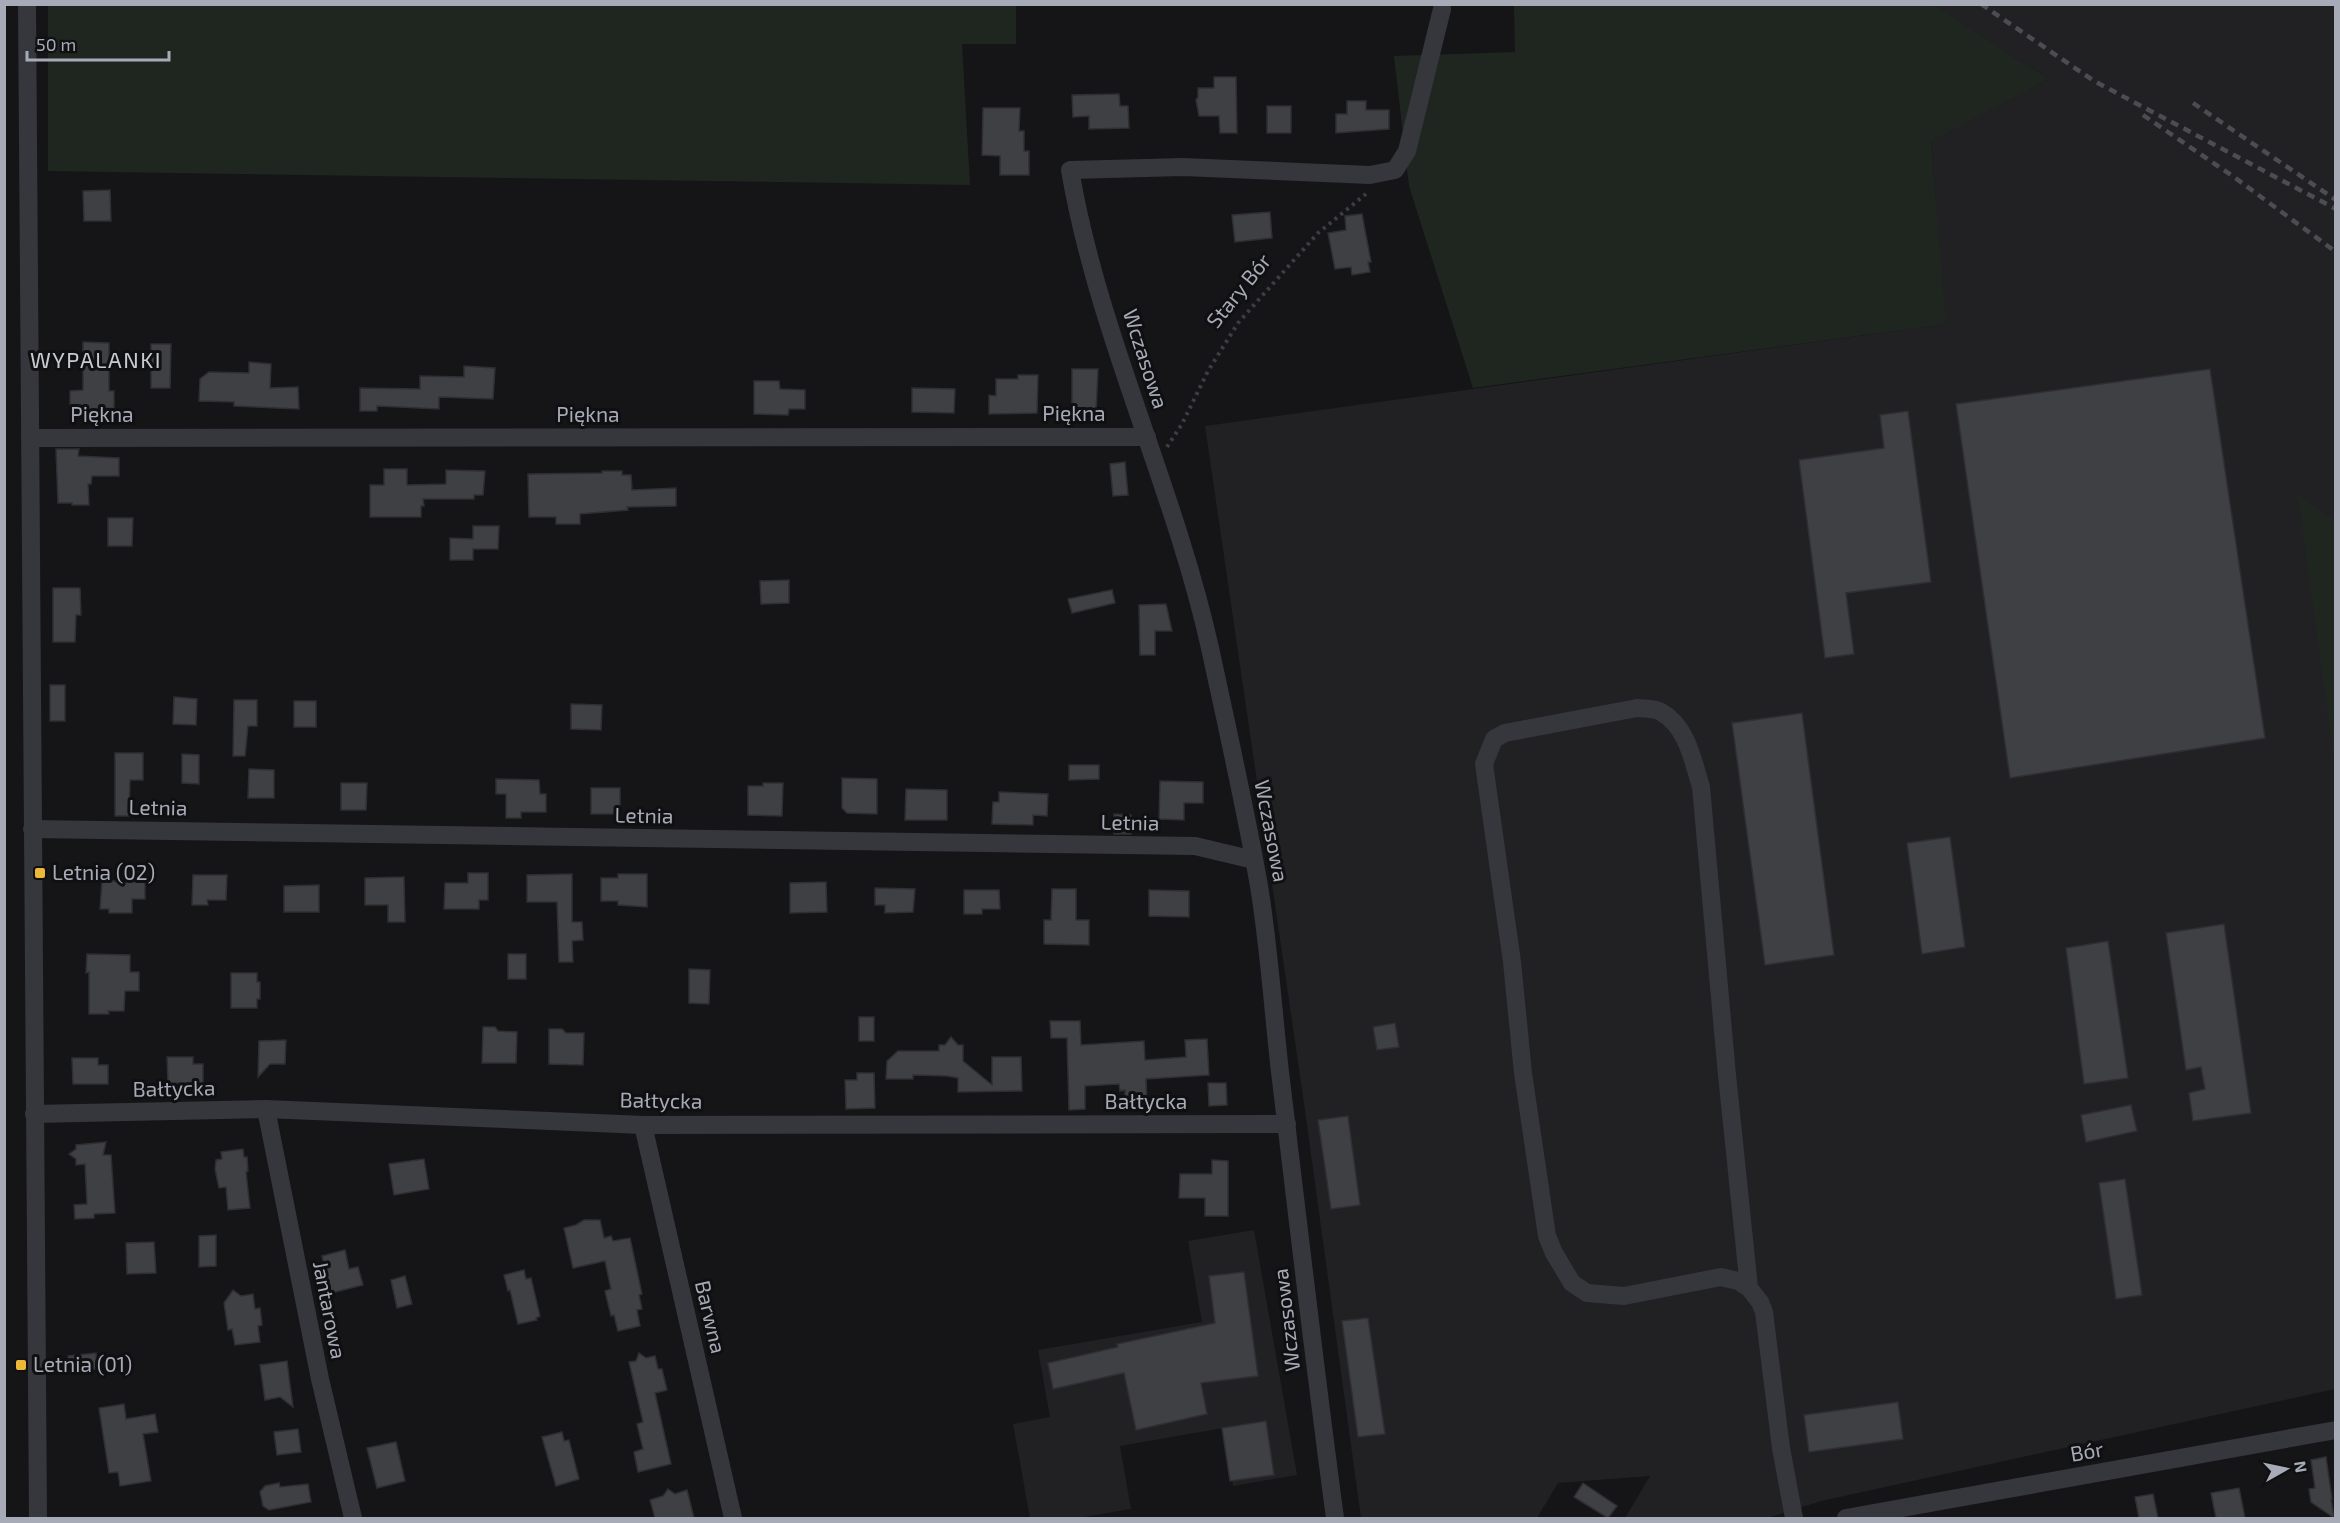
<svg xmlns="http://www.w3.org/2000/svg" width="2340" height="1523" viewBox="0 0 2340 1523" font-family="'Exo 2',sans-serif">
	<style>
		.built { fill: #212124 }
		.green { fill: #1f2620 }
		.building { fill: #3f4044; stroke: #2f2f33; stroke-width: 1.5 }
		.lines { fill: none; stroke-linecap: round; stroke-linejoin: round }
		.path { stroke: #3c3e43; stroke-width: 4; stroke-dasharray: 3 4.5; stroke-linecap: butt }
		.minor { stroke: #36373c; stroke-width: 18 }
		.rail { stroke: #4b4d53; stroke-width: 4.5; stroke-dasharray: 8 6; stroke-linecap: butt }
		.poi-dot { fill: #edb837; stroke: #101012; stroke-width: 2 }
		.labels { text-anchor: middle; stroke-width: 6; stroke-linejoin: round; paint-order: stroke }
		.street-label { font-size: 21px; fill: #a7abb7; stroke: #101012 }
		.poi-label { font-size: 21px; fill: #a7abb7; stroke: #101012; text-anchor: start }
		.neighbourhood-label { font-size: 22px; letter-spacing: 1.5px; fill: #c8cad3; stroke: #101012 }
	</style>
	<rect width="100%" height="100%" fill="#151517"/>
	<g class="built">
		<polygon points="1932,5 2335,5 2335,1389 1821,1501 1768,1518 1625,1518 1650,1476 1558,1483 1537,1518 1361,1518 1304,1103 1205,426 1945,324 1931,140 2049,79"/>
		<polygon points="1254,1230 1297,1475 1233,1486 1223,1428 1120,1446 1131,1509 1078,1518 1030,1518 1013,1424 1050,1417 1038,1350 1202,1322 1188,1241"/>
	</g>
	<g class="green">
		<polygon points="1932,4 2049,79 1931,141 1946,324 1473,388 1409,186 1394,56 1515,52 1514,5"/>
		<polygon points="48,5 1016,4 1016,44 962,44 970,185 48,171"/>
		<polygon points="2298,495 2335,521 2335,766"/>
	</g>
	<g class="building">
		<polygon points="1214,77 1236,77 1237,133 1220,133 1219,116 1199,116 1196,100 1198,97 1198,88 1214,88"/>
		<polygon points="1119,94 1120,106 1128,106 1129,128 1089,129 1089,116 1073,117 1072,95"/>
		<polygon points="1347,101 1366,101 1366,110 1389,110 1389,129 1336,133 1336,114 1347,114"/>
		<rect x="1267" y="106" width="24" height="27"/>
		<polygon points="983,108 1020,108 1019,131 1024,131 1024,151 1029,151 1029,175 1000,175 1000,156 982,155"/>
		<polygon points="110,190 111,221 84,221 83,191"/>
		<polygon points="1270,212 1272,238 1235,242 1232,215"/>
		<polygon points="1362,214 1371,262 1368,262 1370,272 1352,275 1351,267 1335,269 1328,233 1346,230 1345,216"/>
		<polygon points="83,342 109,343 109,391 114,391 114,408 91,409 91,416 70,417 70,391 83,390"/>
		<polygon points="151,344 171,344 170,388 151,388"/>
		<polygon points="249,362 271,364 270,388 298,387 299,409 234,406 234,402 199,401 200,379 209,372 249,373"/>
		<polygon points="464,366 495,368 493,399 439,397 439,409 377,406 377,411 360,411 360,388 420,389 420,376 464,377"/>
		<polygon points="1072,369 1098,369 1096,412 1072,412"/>
		<polygon points="2210,369 2265,738 2010,778 1956,404"/>
		<polygon points="1018,375 1038,375 1037,413 989,414 989,395 996,396 996,379 1018,379"/>
		<polygon points="754,381 779,381 780,389 805,390 805,409 789,409 788,415 754,414"/>
		<polygon points="912,388 955,389 954,413 912,412"/>
		<polygon points="1908,411 1931,582 1846,593 1854,654 1825,658 1799,460 1884,448 1880,415"/>
		<polygon points="56,449 79,449 78,456 119,458 119,476 92,476 91,484 88,484 89,505 72,505 72,503 58,503"/>
		<polygon points="1125,462 1128,495 1113,496 1110,464"/>
		<polygon points="384,469 407,469 407,485 446,484 446,470 485,471 483,495 474,495 474,499 423,499 424,506 421,506 421,517 370,517 370,485 384,485"/>
		<polygon points="602,471 622,471 622,475 631,475 632,490 676,488 676,506 627,507 628,510 580,514 580,524 556,524 556,517 529,517 528,474 602,473"/>
		<polygon points="108,518 133,518 132,546 108,546"/>
		<polygon points="473,526 499,526 498,549 473,549 473,560 450,560 450,538 473,539"/>
		<polygon points="789,580 789,603 761,604 760,581"/>
		<polygon points="53,588 80,588 81,615 76,615 75,642 53,642"/>
		<polygon points="1112,590 1115,603 1072,613 1068,599"/>
		<polygon points="1166,604 1172,631 1155,631 1155,655 1140,655 1139,605"/>
		<rect x="50" y="685" width="15" height="36"/>
		<polygon points="174,697 197,699 196,725 173,724"/>
		<polygon points="234,700 257,700 257,726 248,726 245,756 233,756"/>
		<rect x="294" y="701" width="22" height="26"/>
		<polygon points="571,704 602,705 601,730 571,729"/>
		<polygon points="1802,713 1834,955 1765,965 1732,723"/>
		<polygon points="115,753 143,753 143,780 130,780 129,816 115,816"/>
		<polygon points="182,754 199,755 199,784 182,783"/>
		<polygon points="1069,765 1099,765 1099,779 1069,780"/>
		<polygon points="249,769 274,770 274,798 248,798"/>
		<polygon points="842,778 877,779 877,814 847,813 842,808"/>
		<polygon points="496,779 539,780 540,794 546,794 546,812 521,812 521,818 506,818 506,794 496,794"/>
		<polygon points="1160,781 1203,782 1203,803 1184,803 1184,820 1159,819"/>
		<polygon points="341,783 367,783 366,810 341,810"/>
		<polygon points="763,783 783,783 782,816 748,815 748,786 763,786"/>
		<rect x="591" y="788" width="29" height="26"/>
		<polygon points="906,789 947,790 947,820 905,820"/>
		<polygon points="999,792 1048,794 1047,816 1033,815 1033,825 992,824 993,802 999,802"/>
		<polygon points="1114,814 1131,815 1131,834 1114,834"/>
		<polygon points="1950,837 1965,947 1922,954 1907,843"/>
		<polygon points="123,872 145,872 145,899 132,899 132,913 109,913 109,909 100,909 102,881 123,881"/>
		<polygon points="468,873 488,873 488,900 479,900 479,909 444,909 445,883 468,883"/>
		<polygon points="572,874 572,922 582,922 583,940 572,941 573,962 559,962 557,902 527,902 527,875"/>
		<polygon points="618,874 647,874 647,907 618,905 618,901 601,901 601,878 618,878"/>
		<polygon points="193,875 227,875 226,900 207,900 208,905 192,905"/>
		<polygon points="404,877 405,922 388,922 388,905 365,905 365,878"/>
		<polygon points="826,882 827,912 790,913 790,883"/>
		<polygon points="319,885 319,912 284,912 284,886"/>
		<polygon points="875,888 915,889 913,912 885,913 885,905 875,905"/>
		<polygon points="1052,889 1076,889 1076,920 1089,920 1089,945 1044,944 1044,920 1051,920"/>
		<polygon points="964,890 999,890 1000,909 982,909 982,914 964,914"/>
		<polygon points="1149,890 1189,891 1189,917 1149,916"/>
		<polygon points="2224,924 2251,1113 2193,1121 2189,1093 2205,1089 2201,1067 2186,1070 2166,933"/>
		<polygon points="2108,941 2128,1078 2084,1084 2066,948"/>
		<polygon points="87,954 130,955 130,972 139,972 139,991 125,991 124,1011 108,1011 109,1014 89,1014 89,972 86,973"/>
		<rect x="508" y="954" width="18" height="25"/>
		<polygon points="689,969 710,970 709,1004 689,1003"/>
		<polygon points="231,973 257,973 257,982 260,982 260,999 257,999 257,1008 231,1008"/>
		<rect x="859" y="1017" width="15" height="24"/>
		<polygon points="1050,1021 1080,1021 1081,1045 1144,1041 1145,1060 1186,1057 1185,1040 1207,1039 1209,1075 1146,1079 1147,1107 1125,1108 1125,1090 1120,1091 1119,1084 1085,1086 1085,1109 1069,1110 1067,1038 1051,1038"/>
		<polygon points="1395,1023 1399,1047 1377,1050 1373,1027"/>
		<polygon points="483,1027 495,1027 498,1031 517,1032 516,1063 482,1063"/>
		<polygon points="549,1029 562,1029 566,1033 584,1033 583,1065 549,1064"/>
		<polygon points="951,1037 958,1045 963,1045 963,1061 992,1085 992,1057 1021,1057 1022,1091 958,1092 958,1078 947,1076 913,1075 913,1079 886,1079 887,1061 898,1051 939,1051 939,1045 945,1045"/>
		<polygon points="286,1040 285,1064 270,1064 258,1077 259,1041"/>
		<polygon points="167,1057 193,1057 193,1064 203,1064 203,1083 168,1083"/>
		<polygon points="72,1058 98,1058 98,1065 108,1065 108,1084 73,1084"/>
		<polygon points="857,1073 874,1073 875,1108 846,1109 845,1080 857,1080"/>
		<polygon points="1208,1083 1226,1083 1227,1105 1209,1106"/>
		<polygon points="2131,1105 2137,1131 2086,1142 2081,1115"/>
		<polygon points="1348,1116 1360,1205 1331,1209 1318,1120"/>
		<polygon points="106,1142 103,1155 111,1155 115,1213 94,1214 94,1218 75,1219 74,1205 87,1204 85,1164 76,1165 76,1159 69,1154 76,1149 76,1145"/>
		<polygon points="243,1149 244,1157 247,1157 248,1171 246,1172 250,1208 228,1210 226,1187 219,1188 215,1169 216,1160 222,1159 221,1152"/>
		<polygon points="424,1159 429,1189 394,1195 389,1164"/>
		<polygon points="1212,1160 1228,1161 1228,1216 1205,1216 1205,1198 1179,1198 1180,1174 1212,1174"/>
		<polygon points="2125,1179 2142,1295 2116,1299 2099,1183"/>
		<polygon points="584,1220 600,1220 604,1238 611,1236 613,1241 630,1238 642,1294 639,1295 642,1309 637,1310 640,1326 618,1331 614,1315 611,1316 605,1291 611,1289 605,1261 573,1268 564,1228 576,1225"/>
		<polygon points="216,1235 216,1266 199,1267 199,1236"/>
		<polygon points="154,1242 156,1273 127,1274 126,1243"/>
		<polygon points="345,1250 349,1269 358,1267 363,1285 323,1295 318,1277 327,1275 322,1256"/>
		<polygon points="524,1270 526,1279 531,1278 540,1316 536,1318 537,1320 518,1324 510,1290 508,1291 504,1275"/>
		<polygon points="1244,1272 1258,1376 1201,1383 1207,1414 1136,1430 1124,1373 1053,1389 1048,1363 1118,1347 1117,1344 1215,1323 1209,1276"/>
		<polygon points="405,1276 412,1304 397,1308 391,1280"/>
		<polygon points="233,1290 241,1296 253,1294 255,1309 260,1308 262,1325 258,1326 260,1342 235,1345 232,1329 228,1330 224,1303"/>
		<polygon points="1368,1318 1385,1434 1358,1437 1342,1321"/>
		<polygon points="96,1353 97,1369 70,1372 68,1356"/>
		<polygon points="639,1353 646,1358 655,1356 658,1369 662,1369 667,1390 655,1393 671,1464 638,1472 634,1452 643,1449 637,1424 643,1422 629,1362 636,1361"/>
		<polygon points="287,1361 290,1385 293,1407 280,1397 265,1400 260,1365"/>
		<polygon points="1898,1402 1903,1439 1809,1452 1804,1415"/>
		<polygon points="124,1404 126,1419 155,1414 158,1432 143,1434 151,1481 120,1486 118,1472 109,1473 99,1408"/>
		<polygon points="1266,1421 1274,1475 1230,1481 1222,1428"/>
		<polygon points="298,1429 301,1452 277,1455 274,1432"/>
		<polygon points="562,1432 564,1441 569,1440 579,1479 556,1486 542,1437"/>
		<polygon points="396,1442 405,1481 377,1488 367,1448"/>
		<polygon points="2326,1457 2332,1499 2331,1499 2334,1518 2311,1502 2309,1489 2315,1488 2311,1460"/>
		<polygon points="279,1483 280,1487 308,1484 311,1502 269,1510 263,1506 260,1492 265,1486"/>
		<polygon points="1583,1483 1617,1506 1608,1518 1574,1497"/>
		<polygon points="2239,1488 2245,1518 2216,1518 2211,1493"/>
		<polygon points="668,1489 675,1494 687,1490 694,1518 655,1518 650,1500 663,1496"/>
		<polygon points="2153,1494 2158,1518 2139,1518 2135,1497"/>
	</g>
	<g class="lines">
		<polyline class="path" points="1167,447 1182,424 1208,371 1238,323 1318,233 1366,194"/>
		<g class="minor">
			<polyline points="27,4 38,1518"/>
			<polyline points="30,438 1147,437"/>
			<polyline points="32,829 1195,846 1254,860"/>
			<polyline points="266,1109 320,1379 353,1518"/>
			<polyline points="34,1114 266,1109 643,1125 1287,1124"/>
			<polyline points="643,1125 733,1518"/>
			<path d="M1749,1288l-22,-213 -26,-288c-8,-26 -14,-61 -40,-75 -6,-4 -16,-3 -24,-4l-132,25 -11,6 -10,25 28,198 11,111 24,163 7,17 18,30 15,10 37,3 97,-19 17,4 11,7 11,14 4,10 17,136 13,70"/>
			<path d="M1335,1518c-20,-148 -37,-297 -55,-446 -7,-62 -11,-125 -21,-186 -14,-80 -32,-159 -49,-238 -36,-162 -112,-314 -140,-478l113,-3 187,8 25,-5 12,-19 35,-142"/>
			<polyline points="1846,1518 2336,1430"/>
		</g>
		<g class="rail">
			<polyline points="1981,4 2094,81 2336,209"/>
			<polyline points="2193,103 2336,200"/>
			<polyline points="2143,115 2234,177 2336,252"/>
		</g>
	</g>
	<g class="poi-dot">
		<rect x="34" y="867" width="12" height="12" rx="3"/>
		<rect x="15" y="1359" width="12" height="12" rx="3"/>
	</g>
	<g class="labels">
		<g class="street-label">
			<text transform="translate(1239 291) rotate(-51)" y="7">Stary Bór</text>
			<text transform="translate(1145 359) rotate(72)" y="7">Wczasowa</text>
			<text x="1074" y="421">Piękna</text>
			<text x="102" y="422">Piękna</text>
			<text x="588" y="422">Piękna</text>
			<text transform="translate(158 808) rotate(1)" y="7">Letnia</text>
			<text transform="translate(644 816) rotate(1)" y="7">Letnia</text>
			<text transform="translate(1130 823) rotate(1)" y="7">Letnia</text>
			<text transform="translate(1271 831) rotate(79)" y="7">Wczasowa</text>
			<text transform="translate(174 1089) rotate(-1)" y="7">Bałtycka</text>
			<text transform="translate(661 1101) rotate(1)" y="7">Bałtycka</text>
			<text x="1146" y="1109">Bałtycka</text>
			<text transform="translate(329 1310) rotate(79)" y="7">Jantarowa</text>
			<text transform="translate(710 1317) rotate(77)" y="7">Barwna</text>
			<text transform="translate(1287 1320) rotate(-97)" y="7">Wczasowa</text>
			<text transform="translate(2087 1452) rotate(-10)" y="7">Bór</text>
		</g>
		<g class="poi-label">
			<text x="52" y="880">Letnia (02)</text>
			<text x="33" y="1372">Letnia (01)</text>
		</g>
		<g class="neighbourhood-label">
			<text x="96" y="368">WYPALANKI</text>
		</g>
	</g>
	<rect width="2340" height="1523" fill="none" stroke="#a7abb7" stroke-width="12"/>
	<g transform="translate(2286 1469) rotate(81)" stroke="#101012" stroke-width="4.5" paint-order="stroke">
	<path d="M0-4.5L10 22L0 15L-10 22Z" fill="#a7abb7"/>
	<text y="-9" font-size="16" font-weight="bold" text-anchor="middle" fill="#a7abb7">N</text>
	</g>
	<path d="M27 51v9h142v-9" fill="none" stroke="#a7abb7" stroke-width="3"/>
	<text x="36" y="51" font-size="18" fill="#a7abb7" stroke="#101012" stroke-width="4.5" paint-order="stroke">50 m</text>
</svg>
